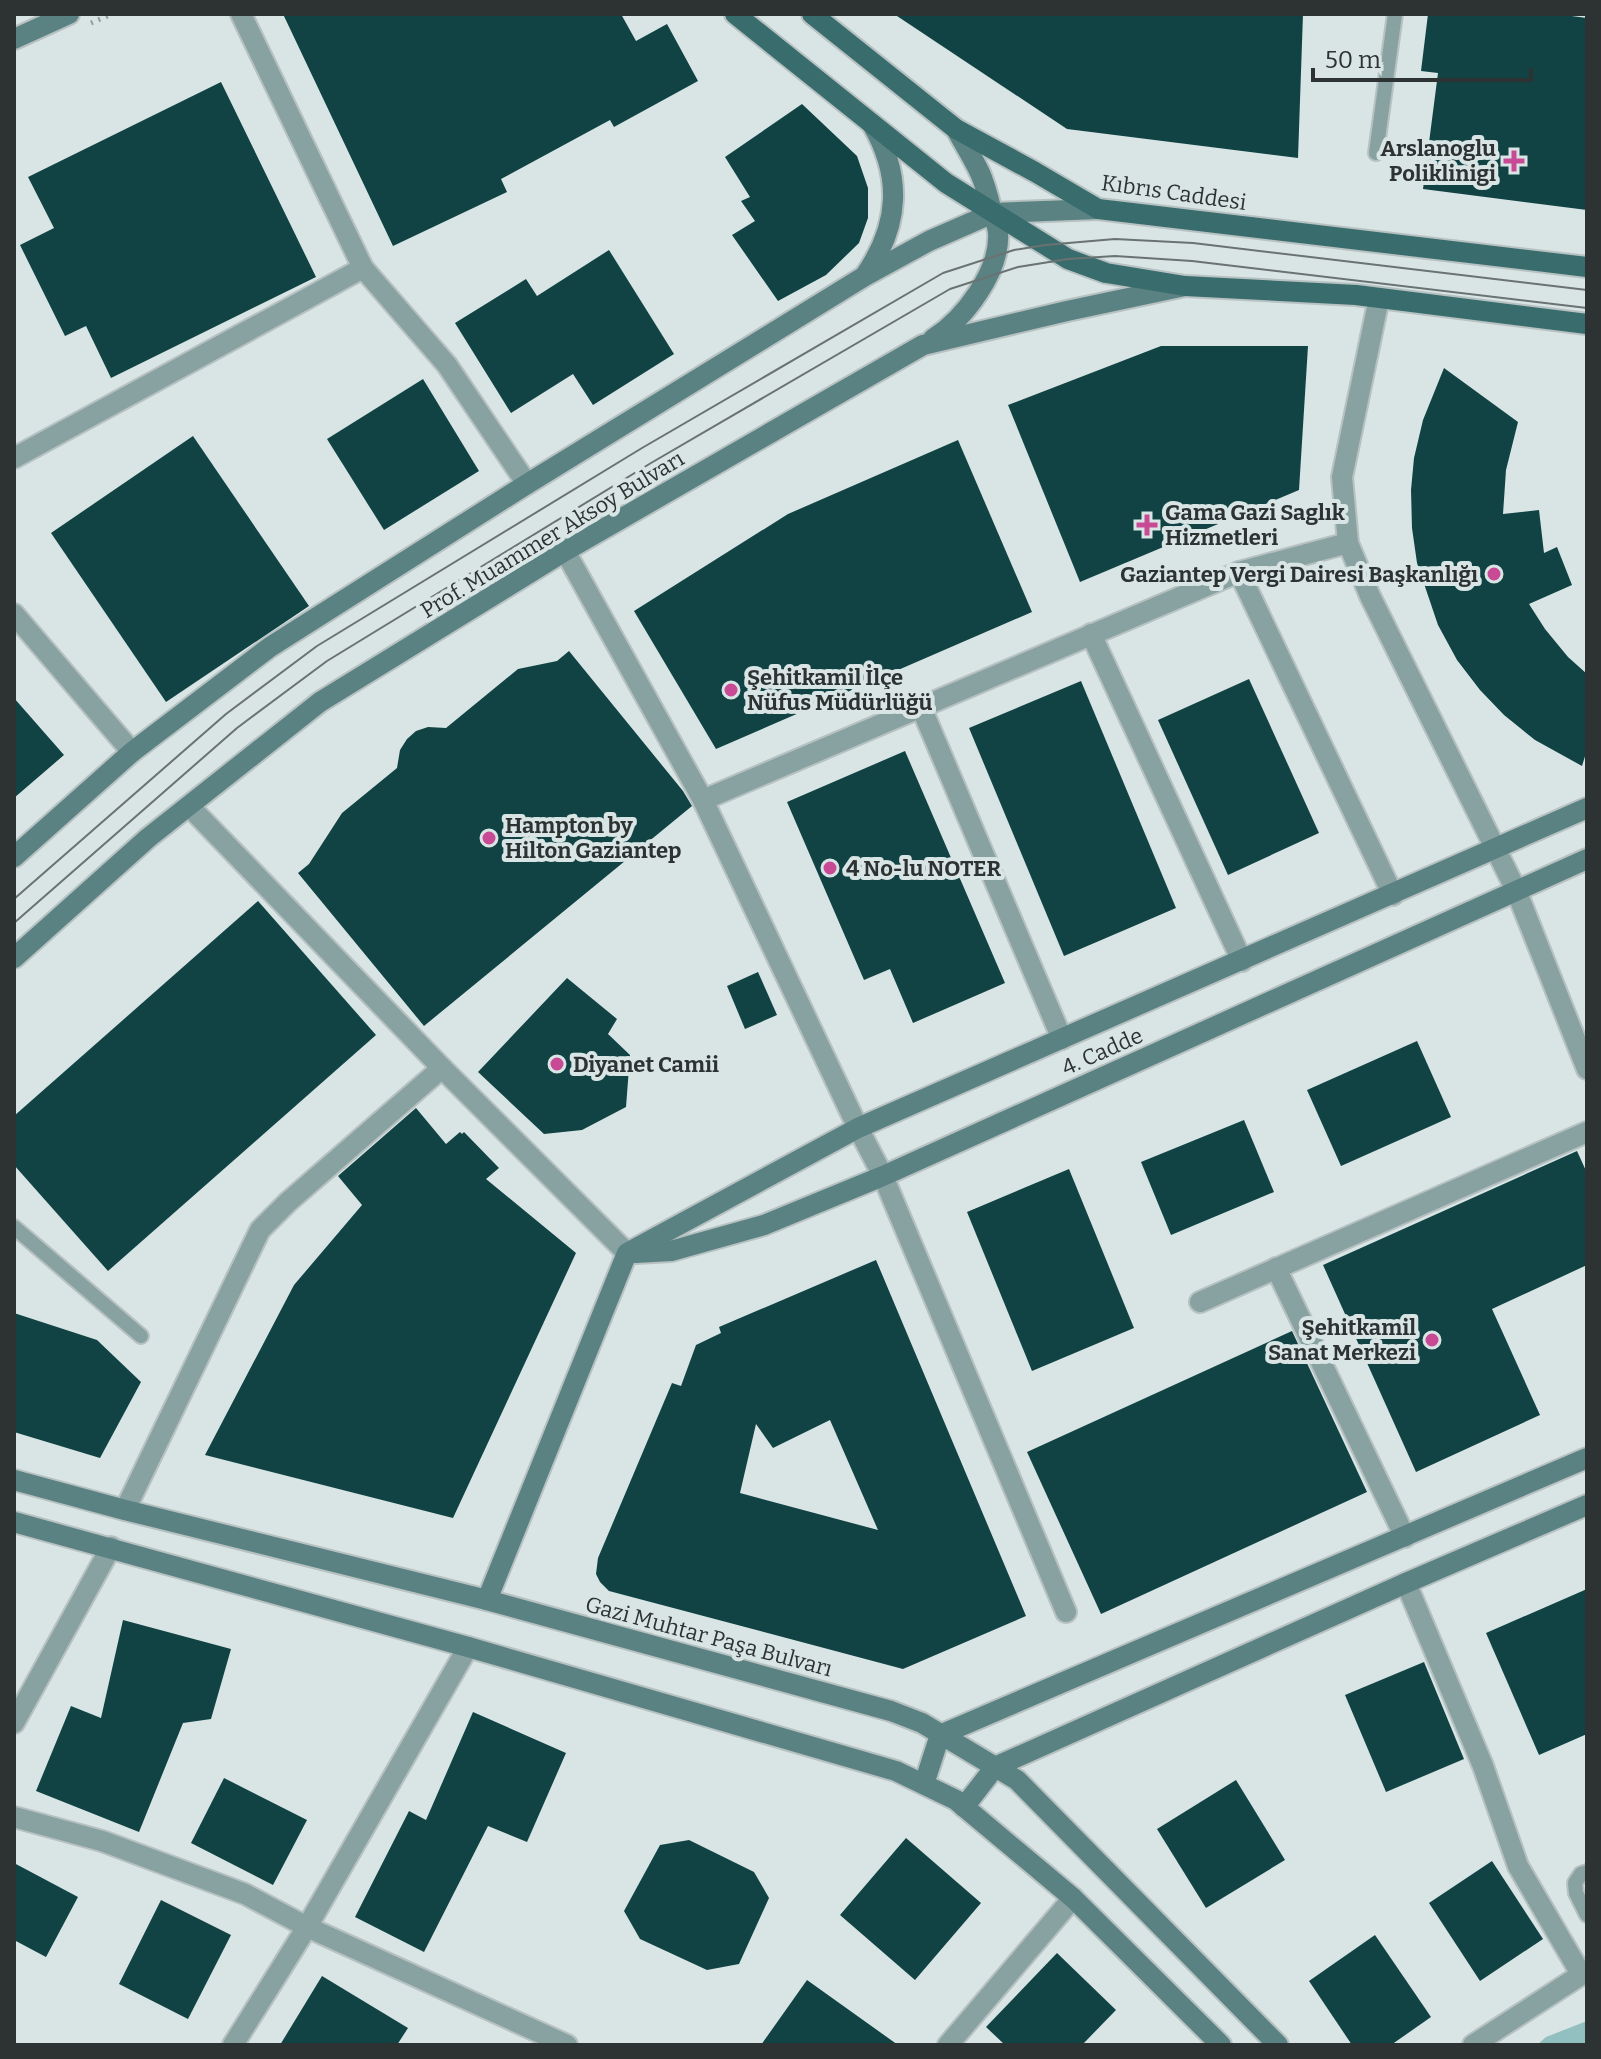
<svg xmlns="http://www.w3.org/2000/svg" width="1601" height="2059" viewBox="0 0 1601 2059" font-family="Bitter,serif">
	<style>
		.green { fill: #92bfbf }
		.building { fill: #114344; fill-rule: evenodd }
		.lines { fill: none; stroke-linecap: round; stroke-linejoin: round }
		.lane-casing { stroke: #b7c1c1; stroke-width: 18 }
		.street-casing { stroke: #b7c1c1; stroke-width: 24 }
		.secondary-casing { stroke: #b7c1c1; stroke-width: 24 }
		.primary-casing { stroke: #b7c1c1; stroke-width: 24 }
		.path { stroke: #949e9e; stroke-width: 5; stroke-dasharray: 2 6; stroke-linecap: butt }
		.lane { stroke: #88a2a2; stroke-width: 14 }
		.street { stroke: #88a2a2; stroke-width: 20 }
		.secondary { stroke: #5b8283; stroke-width: 20 }
		.primary { stroke: #396c6d; stroke-width: 20 }
		.tram { stroke: #6a7272; stroke-width: 2 }
		.poi-dot { fill: #c84994; stroke: #d9e5e5; stroke-width: 3 }
		.labels { text-anchor: middle; stroke-width: 8; stroke-linejoin: round; paint-order: stroke }
		.poi-label { font-size: 22px; font-weight: bold; fill: #2d3232; stroke: #d9e5e5; text-anchor: start }
		.street-label { font-size: 22px; fill: #2d3232; stroke: #d9e5e5 }
	</style>
	<rect width="100%" height="100%" fill="#d9e5e5"/>
	<polygon class="green" points="1587,2021 1587,2045 1537,2045 1546,2037"/>
	<g class="building">
		<polygon points="283,14 621,14 636,41 667,24 698,81 614,127 610,120 501,179 507,192 393,246"/>
		<polygon points="894,14 1303,14 1298,158 1067,129"/>
		<polygon points="1428,14 1556,14 1587,18 1587,210 1423,189 1438,73 1421,71"/>
		<polygon points="221,82 316,277 111,378 86,326 65,336 20,245 54,228 28,177"/>
		<polygon points="802,104 857,156 868,188 868,218 859,243 826,275 778,301 732,235 755,221 741,201 750,197 725,157"/>
		<polygon points="609,250 674,354 593,405 573,374 511,413 455,323 526,279 537,296"/>
		<polygon points="1161,346 1308,346 1299,490 1080,582 1008,405"/>
		<polygon points="1444,368 1518,422 1506,470 1503,514 1539,510 1544,553 1557,547 1572,585 1529,604 1545,629 1568,657 1587,674 1587,750 1582,766 1535,740 1504,715 1480,690 1457,660 1438,625 1417,563 1412,528 1411,490 1414,458 1423,420"/>
		<polygon points="423,379 479,471 384,530 327,439"/>
		<polygon points="193,436 309,606 166,702 51,533"/>
		<polygon points="958,440 1032,612 716,749 634,611 788,514"/>
		<polygon points="569,651 683,791 692,806 424,1026 298,873 309,864 342,813 397,768 400,750 407,739 416,731 428,727 446,728 518,669 557,661"/>
		<polygon points="1249,679 1319,833 1228,875 1158,720"/>
		<polygon points="1081,681 1176,908 1064,956 969,728"/>
		<polygon points="14,698 64,755 14,798"/>
		<polygon points="905,751 1005,983 913,1023 890,969 864,980 787,802"/>
		<polygon points="258,901 376,1035 108,1271 14,1165 14,1116"/>
		<polygon points="758,972 777,1015 745,1029 727,986"/>
		<polygon points="567,978 617,1019 608,1034 630,1055 626,1107 582,1130 544,1134 478,1072"/>
		<polygon points="1417,1041 1451,1117 1341,1166 1307,1090"/>
		<polygon points="416,1108 446,1144 460,1132 462,1134 464,1132 499,1168 486,1179 576,1253 453,1518 205,1455 294,1285 362,1205 338,1176"/>
		<polygon points="1244,1120 1274,1192 1171,1235 1141,1162"/>
		<polygon points="1577,1151 1587,1173 1587,1265 1492,1309 1540,1415 1416,1472 1323,1265"/>
		<polygon points="1069,1169 1134,1328 1032,1371 967,1212"/>
		<path d="M876,1260l150,356 -123,53 -294,-78 -9,-9 -4,-8 2,-16 74,-175 9,3 15,-41 25,-12 -2,-6zM830,1420l48,110 -138,-37 16,-69 17,24z"/>
		<polygon points="14,1313 97,1340 141,1382 100,1458 14,1432"/>
		<polygon points="1292,1331 1367,1492 1101,1614 1027,1452"/>
		<polygon points="1587,1589 1587,1734 1539,1755 1486,1633"/>
		<polygon points="123,1620 231,1649 211,1719 183,1723 139,1832 36,1791 71,1706 101,1718"/>
		<polygon points="1424,1662 1464,1759 1386,1792 1345,1695"/>
		<polygon points="473,1712 566,1753 527,1842 488,1826 424,1952 355,1917 409,1811 426,1820"/>
		<polygon points="224,1778 307,1820 273,1885 191,1843"/>
		<polygon points="1236,1780 1285,1860 1206,1908 1157,1829"/>
		<polygon points="906,1838 981,1903 915,1980 840,1915"/>
		<polygon points="689,1840 754,1872 769,1898 739,1964 707,1970 640,1939 624,1911 660,1845"/>
		<polygon points="1492,1861 1543,1939 1480,1981 1429,1903"/>
		<polygon points="14,1863 78,1897 46,1957 14,1940"/>
		<polygon points="161,1900 231,1935 188,2019 119,1984"/>
		<polygon points="1375,1935 1431,2017 1391,2045 1352,2045 1309,1981"/>
		<polygon points="1057,1953 1116,2010 1082,2045 1005,2045 986,2027"/>
		<polygon points="322,1976 408,2028 397,2045 280,2045"/>
		<polygon points="807,1980 898,2045 761,2045"/>
	</g>
	<g class="lines">
		<defs>
			<g id="lane">
				<polyline points="1376,153 1395,14"/>
				<polyline points="14,1227 141,1336"/>
				<polyline points="1587,1872 1581,1874 1575,1883 1576,1893 1587,1915"/>
			</g>
			<g id="street">
				<polyline points="241,14 363,268 447,365 527,484"/>
				<polyline points="1379,298 1342,477 1348,543 1370,596 1516,890 1587,1069"/>
				<polyline points="14,458 363,268"/>
				<polyline points="565,551 703,800 858,1128 883,1176 1066,1612"/>
				<polyline points="1239,572 1393,895"/>
				<polyline points="14,614 132,752"/>
				<polyline points="1091,634 1242,961"/>
				<polyline points="921,707 1062,1039"/>
				<polyline points="703,800 1239,572 1348,543"/>
				<polyline points="189,806 442,1068 627,1253"/>
				<polyline points="1276,1268 1405,1537"/>
				<polyline points="1200,1302 1587,1132"/>
				<polyline points="125,1510 260,1230 288,1202 442,1068"/>
				<polyline points="1406,1583 1483,1766 1518,1866 1581,1974"/>
				<polyline points="14,1723 111,1547"/>
				<polyline points="14,1817 102,1841 245,1894 307,1927 567,2045"/>
				<polyline points="233,2045 307,1927 468,1647"/>
				<polyline points="948,2045 1073,1898"/>
				<polyline points="1473,2045 1587,1971"/>
			</g>
			<g id="secondary">
				<polyline points="14,39 69,14"/>
				<path d="M866,274c34,-50 36,-98 6,-150"/>
				<path d="M933,339c31,-20 68,-68 65,-107 -1,-8 -5,-17 -7,-24 -3,-12 -6,-24 -11,-35 -7,-15 -16,-29 -24,-44"/>
				<polyline points="14,857 132,752 270,647 527,484 865,276 929,241 993,213 1098,209"/>
				<polyline points="14,958 148,838 320,702 565,551 923,345 1067,311 1185,286"/>
				<polyline points="635,1253 671,1251 764,1225 883,1176 1587,859"/>
				<polyline points="14,1480 125,1510 487,1600 891,1711 922,1723 1017,1780 1278,2045"/>
				<polyline points="14,1522 468,1647 896,1771 956,1800 1073,1898 1221,2045"/>
				<polyline points="487,1600 627,1253 858,1128 1587,808"/>
				<polyline points="924,1784 940,1735 1587,1458"/>
				<polyline points="964,1807 995,1767 1406,1583 1587,1505"/>
			</g>
			<g id="primary">
				<polyline points="735,14 946,183 1068,259 1106,273 1185,286 1356,295 1587,324"/>
				<polyline points="812,14 956,129 1035,172 1098,209 1587,267"/>
			</g>
		</defs>
		<use href="#lane" class="lane-casing"/>
		<use href="#street" class="street-casing"/>
		<use href="#secondary" class="secondary-casing"/>
		<use href="#primary" class="primary-casing"/>
		<polyline class="path" points="91,23 112,14"/>
		<use href="#lane" class="lane"/>
		<use href="#street" class="street"/>
		<use href="#secondary" class="secondary"/>
		<use href="#primary" class="primary"/>
		<g class="tram">
			<polyline points="14,899 226,714 317,646 642,448 943,273 1014,250 1045,245 1115,239 1193,243 1587,290"/>
			<polyline points="14,923 237,728 327,661 651,463 950,289 1018,267 1068,259 1115,256 1192,261 1587,308"/>
		</g>
	</g>
	<g class="poi-dot">
		<path d="M1510 149h8v8h8v8h-8v8h-8v-8h-8v-8h8z"/>
		<path d="M1143 513h8v8h8v8h-8v8h-8v-8h-8v-8h8z"/>
		<circle cx="1494" cy="574" r="8"/>
		<circle cx="731" cy="690" r="8"/>
		<circle cx="489" cy="838" r="8"/>
		<circle cx="830" cy="868" r="8"/>
		<circle cx="557" cy="1064" r="8"/>
		<circle cx="1432" cy="1340" r="8"/>
	</g>
	<g class="labels">
		<g class="poi-label">
			<text x="1496" y="156" text-anchor="end">Arslanoglu<tspan x="1496" dy="25">Poliklinigi</tspan></text>
			<text x="1165" y="520">Gama Gazi Saglık<tspan x="1165" dy="25">Hizmetleri</tspan></text>
			<text x="1478" y="582" text-anchor="end">Gaziantep Vergi Dairesi Başkanlığı</text>
			<text x="747" y="685">Şehitkamil İlçe<tspan x="747" dy="25">Nüfus Müdürlüğü</tspan></text>
			<text x="505" y="833">Hampton by<tspan x="505" dy="25">Hilton Gaziantep</tspan></text>
			<text x="846" y="876">4 No-lu NOTER</text>
			<text x="573" y="1072">Diyanet Camii</text>
			<text x="1416" y="1335" text-anchor="end">Şehitkamil<tspan x="1416" dy="25">Sanat Merkezi</tspan></text>
		</g>
		<g class="street-label">
			<text transform="translate(1174 192) rotate(8)" y="8">Kıbrıs Caddesi</text>
			<text transform="translate(552 534) rotate(-31)" y="8">Prof. Muammer Aksoy Bulvarı</text>
			<text transform="translate(1102 1051) rotate(-24)" y="8">4. Cadde</text>
			<text transform="translate(709 1636) rotate(15)" y="8">Gazi Muhtar Paşa Bulvarı</text>
		</g>
	</g>
	<rect width="1601" height="2059" fill="none" stroke="#2d3232" stroke-width="32"/>
	<path d="M1313 68v12h218v-12" fill="none" stroke="#2d3232" stroke-width="4"/>
	<text x="1325" y="68" font-size="24" fill="#2d3232" stroke="#d9e5e5" stroke-width="6" paint-order="stroke">50 m</text>
</svg>
